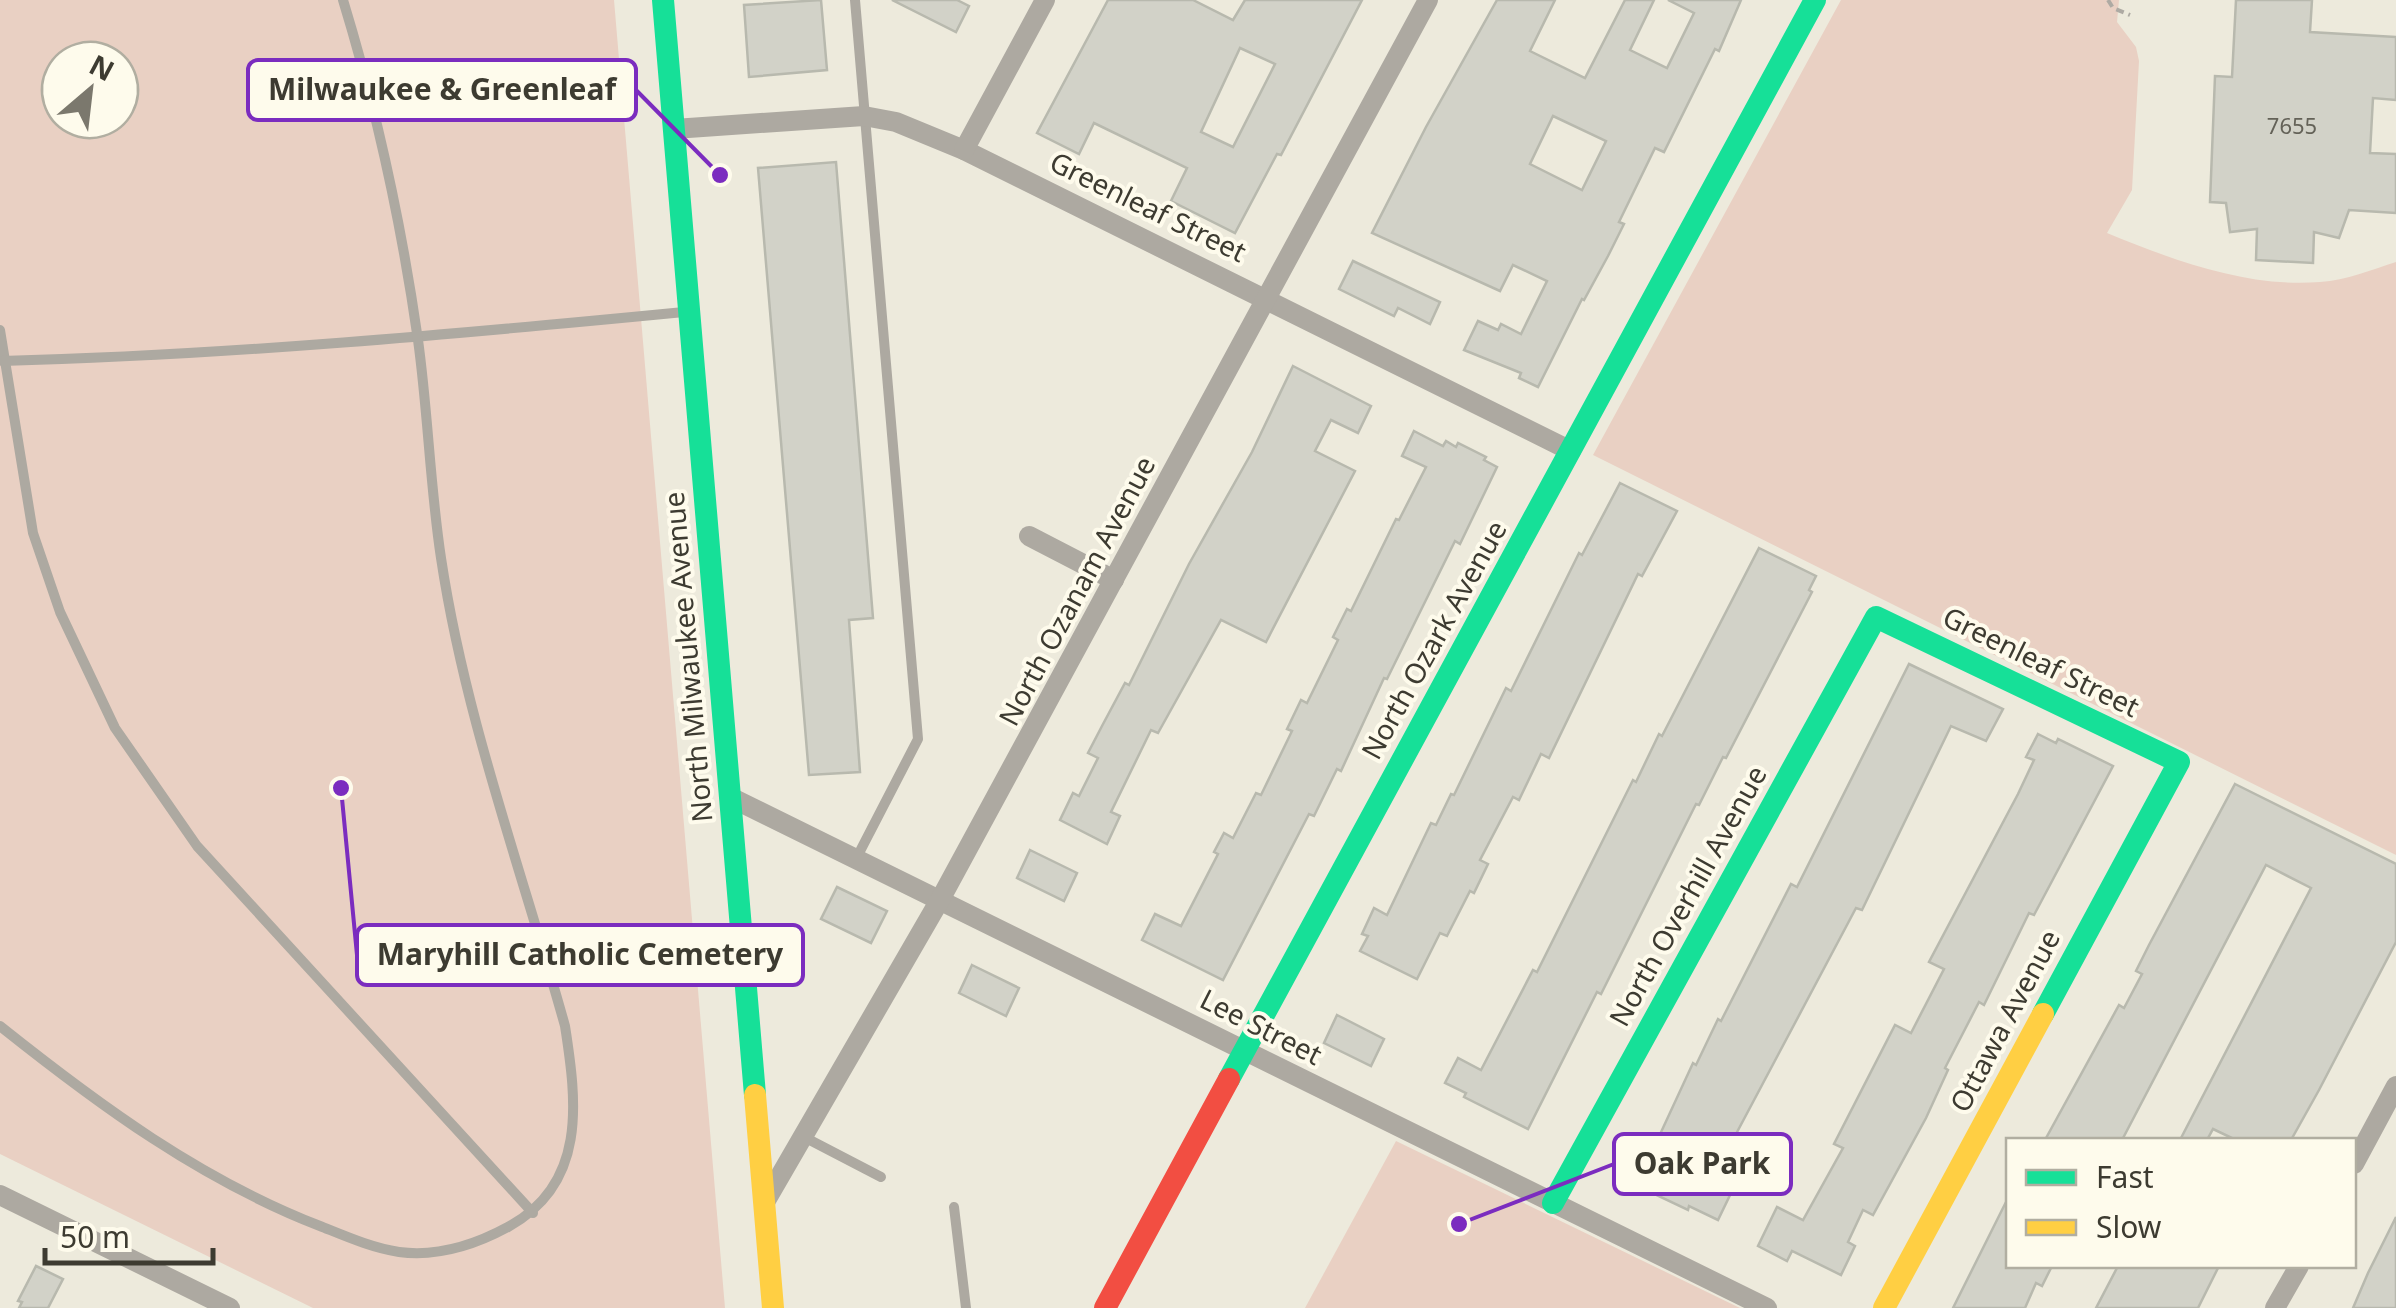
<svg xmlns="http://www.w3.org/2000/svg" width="2396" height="1308" viewBox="0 0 2396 1308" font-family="'Noto Sans',sans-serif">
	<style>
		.green { fill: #e9d0c3; fill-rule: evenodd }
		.building { fill: #d2d2c8; stroke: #b8b9ae; stroke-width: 2.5; fill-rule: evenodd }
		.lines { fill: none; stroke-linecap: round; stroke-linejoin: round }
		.path { stroke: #aeaaa3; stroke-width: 4; stroke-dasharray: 8 5; stroke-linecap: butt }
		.lane { stroke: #ada9a1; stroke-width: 10 }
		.street { stroke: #ada9a1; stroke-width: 20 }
		.fast { stroke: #16e098; stroke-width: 22 }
		.slow { stroke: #ffcf43; stroke-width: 22 }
		.jam { stroke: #f24e42; stroke-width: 22 }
		.labels { text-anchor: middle; stroke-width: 8; stroke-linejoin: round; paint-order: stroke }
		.number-label { font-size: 22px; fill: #646258 }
		.street-label { font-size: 28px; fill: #3d3b31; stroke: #fefbec }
		.leader { fill: none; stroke: #7b2cbf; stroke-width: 4 }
		.callout-dot { fill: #7b2cbf; stroke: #fefbec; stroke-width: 4 }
		.callout { fill: #fefbec; stroke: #7b2cbf; stroke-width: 4 }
		.callout-label { font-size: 30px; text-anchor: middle; font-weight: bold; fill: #3d3b31 }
	</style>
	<rect width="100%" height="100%" fill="#edeadc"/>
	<g class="green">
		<path d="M0,0h614l111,1308h-412l-313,-154zM60,60h60v60h-60z"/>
		<path d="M1841,0h278l-2,22 19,25 3,14 -7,129 -25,43c66,27 140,55 213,49 27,-2 51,-12 76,-20v593l-803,-400z"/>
		<polygon points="1396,1141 1740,1308 1305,1308"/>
	</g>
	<g class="building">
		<polygon points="821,0 827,70 749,77 744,5"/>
		<polygon points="892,0 957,0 969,6 956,32"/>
		<path d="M1108,0h85l40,20 12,-20h117l-81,155 -4,-1 -42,79 -64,-32 16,-33 -93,-45 -15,31 -42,-21zM1240,48l35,16 -42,83 -32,-15z"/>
		<path d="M1497,0h58l-25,51 55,27 40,-78h29l-24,50 37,18 27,-55 -26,-13h73l-22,51 -4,-2 -51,103 -9,-4 -36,74 5,2 -16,32 -24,44 -2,-1 -44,88 -19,-9 2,-5 -57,-23 14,-29 20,9 3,-6 20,10 26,-53 -34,-16 -13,26 -128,-58 54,-106zM1553,116l53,25 -24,49 -52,-26z"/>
		<polygon points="2236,0 2312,0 2310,32 2396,37 2396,100 2373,98 2370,153 2396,154 2396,213 2349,210 2339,238 2314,232 2313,263 2256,260 2257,229 2230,232 2226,203 2210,202 2215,76 2232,77"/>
		<polygon points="836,162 873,618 849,620 860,772 809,775 758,168"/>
		<polygon points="1353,261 1440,302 1430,324 1398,308 1394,316 1339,289"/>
		<polygon points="1293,366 1371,406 1358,433 1331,420 1315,451 1355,471 1266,642 1221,620 1158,733 1151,730 1111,812 1120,816 1107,844 1060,820 1073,793 1079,796 1098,758 1088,753 1102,726 1125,683 1129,685 1189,564 1252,452"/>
		<polygon points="1414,431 1443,446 1446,441 1456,447 1458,443 1486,457 1484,460 1497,467 1460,544 1455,541 1387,679 1384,678 1341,771 1337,769 1314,816 1309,814 1223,980 1142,940 1155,914 1181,926 1218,854 1214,852 1224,833 1233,838 1256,793 1261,795 1292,731 1287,729 1301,700 1307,703 1338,640 1333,637 1347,609 1351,611 1396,519 1399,520 1426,467 1402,456"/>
		<polygon points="1620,483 1677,511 1642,576 1638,574 1549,758 1541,754 1519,800 1513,797 1480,860 1488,864 1474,893 1470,891 1447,936 1440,933 1417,979 1360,951 1368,936 1362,934 1374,908 1387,915 1431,823 1436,825 1451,794 1454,795 1506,688 1511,691 1579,553 1582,555"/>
		<polygon points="1759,548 1816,576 1809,590 1812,592 1726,758 1723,757 1699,805 1696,804 1601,994 1597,992 1528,1129 1464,1097 1466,1093 1445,1083 1458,1058 1481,1070 1533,970 1537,972 1633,780 1636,782 1659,734 1662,736"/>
		<polygon points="1909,664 2003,709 1986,741 1951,726 1862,910 1856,908 1727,1151 1712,1187 1730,1195 1718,1220 1689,1206 1688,1210 1631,1183 1645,1153 1650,1156 1693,1063 1696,1065 1718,1019 1721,1021 1791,884 1797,887"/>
		<polygon points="2038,734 2056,743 2058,739 2113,766 2034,915 2029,913 1984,1005 1979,1002 1945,1068 1948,1070 1926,1118 1873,1215 1863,1210 1848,1242 1855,1246 1841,1275 1792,1251 1787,1261 1758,1246 1777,1207 1803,1220 1843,1148 1834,1144 1895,1025 1911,1033 1944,969 1929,962 2018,794 2034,760 2026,757"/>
		<polygon points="2235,784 2396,864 2396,942 2319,1090 2291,1140 2236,1140 2213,1129 2207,1140 2180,1140 2311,888 2266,865 2122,1140 2045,1140 2119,1005 2124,1008 2142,974 2136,971 2149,945"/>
		<polygon points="1030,850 1077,873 1064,901 1017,878"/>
		<polygon points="837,887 887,911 871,943 821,919"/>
		<polygon points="972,965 1019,988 1006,1016 959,993"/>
		<polygon points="1337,1015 1384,1039 1371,1066 1324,1043"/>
		<polygon points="2008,1198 2008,1266 2052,1266 2042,1286 2036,1283 2025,1308 1953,1308"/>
		<polygon points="2396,1217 2396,1308 2353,1308 2368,1273"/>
		<polygon points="36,1266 63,1279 48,1308 19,1308 22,1302 18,1301"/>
		<polygon points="2118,1266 2219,1266 2198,1308 2096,1308"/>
	</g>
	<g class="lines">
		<polyline class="path" points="2108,0 2113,8 2130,15"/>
		<g class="lane">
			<polyline points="855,0 918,739 857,857"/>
			<polyline points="0,330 33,533 60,612 115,728 197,846 533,1213"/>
			<path d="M2,361c228,-6 455,-27 682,-49"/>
			<path d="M0,1026c99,79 201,154 320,200 25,10 52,22 79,26 38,5 76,-7 109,-25 79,-43 69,-124 57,-201 -43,-155 -100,-308 -124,-468 -11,-72 -13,-146 -23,-218 -16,-112 -42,-232 -75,-340"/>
			<polyline points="804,1137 881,1177"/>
			<polyline points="954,1207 966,1308"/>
		</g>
		<g class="street">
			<polyline points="674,129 864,116 896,122 964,150 1571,451"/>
			<polyline points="964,150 1045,0"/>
			<polyline points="1029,536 1114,580"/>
			<polyline points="730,797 1767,1308"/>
			<polyline points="2354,1164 2396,1086"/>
			<polyline points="0,1195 230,1308"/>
			<polyline points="765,1202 941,898 1428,0"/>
			<polyline points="2275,1308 2299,1266"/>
		</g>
		<g class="fast">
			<polyline points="663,0 755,1095"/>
			<polyline points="1229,1079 1815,0"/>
			<polyline points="1553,1203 1876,617 2179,762 2043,1014"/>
		</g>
		<g class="slow">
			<polyline points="755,1095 773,1308"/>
			<polyline points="1884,1308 2043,1014"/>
		</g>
		<polyline class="jam" points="1105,1308 1229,1079"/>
	</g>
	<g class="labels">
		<g class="number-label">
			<text x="2292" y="134">7655</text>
		</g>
		<g class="street-label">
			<text transform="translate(1148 207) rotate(26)" y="10">Greenleaf Street</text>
			<text transform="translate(1077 591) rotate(-62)" y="10">North Ozanam Avenue</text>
			<text transform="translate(1434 640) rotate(-61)" y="10">North Ozark Avenue</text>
			<text transform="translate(688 657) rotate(-95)" y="10">North Milwaukee Avenue</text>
			<text transform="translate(2041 662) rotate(26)" y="10">Greenleaf Street</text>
			<text transform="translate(1688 896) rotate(-61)" y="10">North Overhill Avenue</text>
			<text transform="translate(2005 1021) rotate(-62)" y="10">Ottawa Avenue</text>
			<text transform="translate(1261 1027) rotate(27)" y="10">Lee Street</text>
		</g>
	</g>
	<path class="leader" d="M720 175L636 90M341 788L357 955M1459 1224L1614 1164"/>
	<g class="callout-dot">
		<circle cx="720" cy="175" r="10"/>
		<circle cx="341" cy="788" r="10"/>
		<circle cx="1459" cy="1224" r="10"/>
	</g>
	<g class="callout">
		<rect x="248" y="60" width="388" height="60" rx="10"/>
		<rect x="357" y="925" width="446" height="60" rx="10"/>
		<rect x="1614" y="1134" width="177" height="60" rx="10"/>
	</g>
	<g class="callout-label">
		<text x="442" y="100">Milwaukee &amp; Greenleaf</text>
		<text x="580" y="965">Maryhill Catholic Cemetery</text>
		<text x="1702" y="1174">Oak Park</text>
	</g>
	<rect x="2006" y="1138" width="350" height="130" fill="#fefbec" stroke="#b1aea1" stroke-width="2.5"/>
	<rect x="2026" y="1170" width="50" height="15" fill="#16e098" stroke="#b1aea1" stroke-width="2.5"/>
	<text x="2096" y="1188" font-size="30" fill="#3d3b31">Fast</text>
	<rect x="2026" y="1220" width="50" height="15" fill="#ffcf43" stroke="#b1aea1" stroke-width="2.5"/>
	<text x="2096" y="1238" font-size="30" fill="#3d3b31">Slow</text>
	<g transform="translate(90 90) rotate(28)"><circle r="48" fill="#fefbec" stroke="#b1aea1" stroke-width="2.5"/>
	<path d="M0-8L18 38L0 25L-18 38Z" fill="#7b786d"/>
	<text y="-15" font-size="28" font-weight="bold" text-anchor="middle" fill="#3d3b31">N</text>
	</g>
	<path d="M45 1248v15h168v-15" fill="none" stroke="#3d3b31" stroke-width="5"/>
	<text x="60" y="1248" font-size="30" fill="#3d3b31" stroke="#fefbec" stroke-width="8" paint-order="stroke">50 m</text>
</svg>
